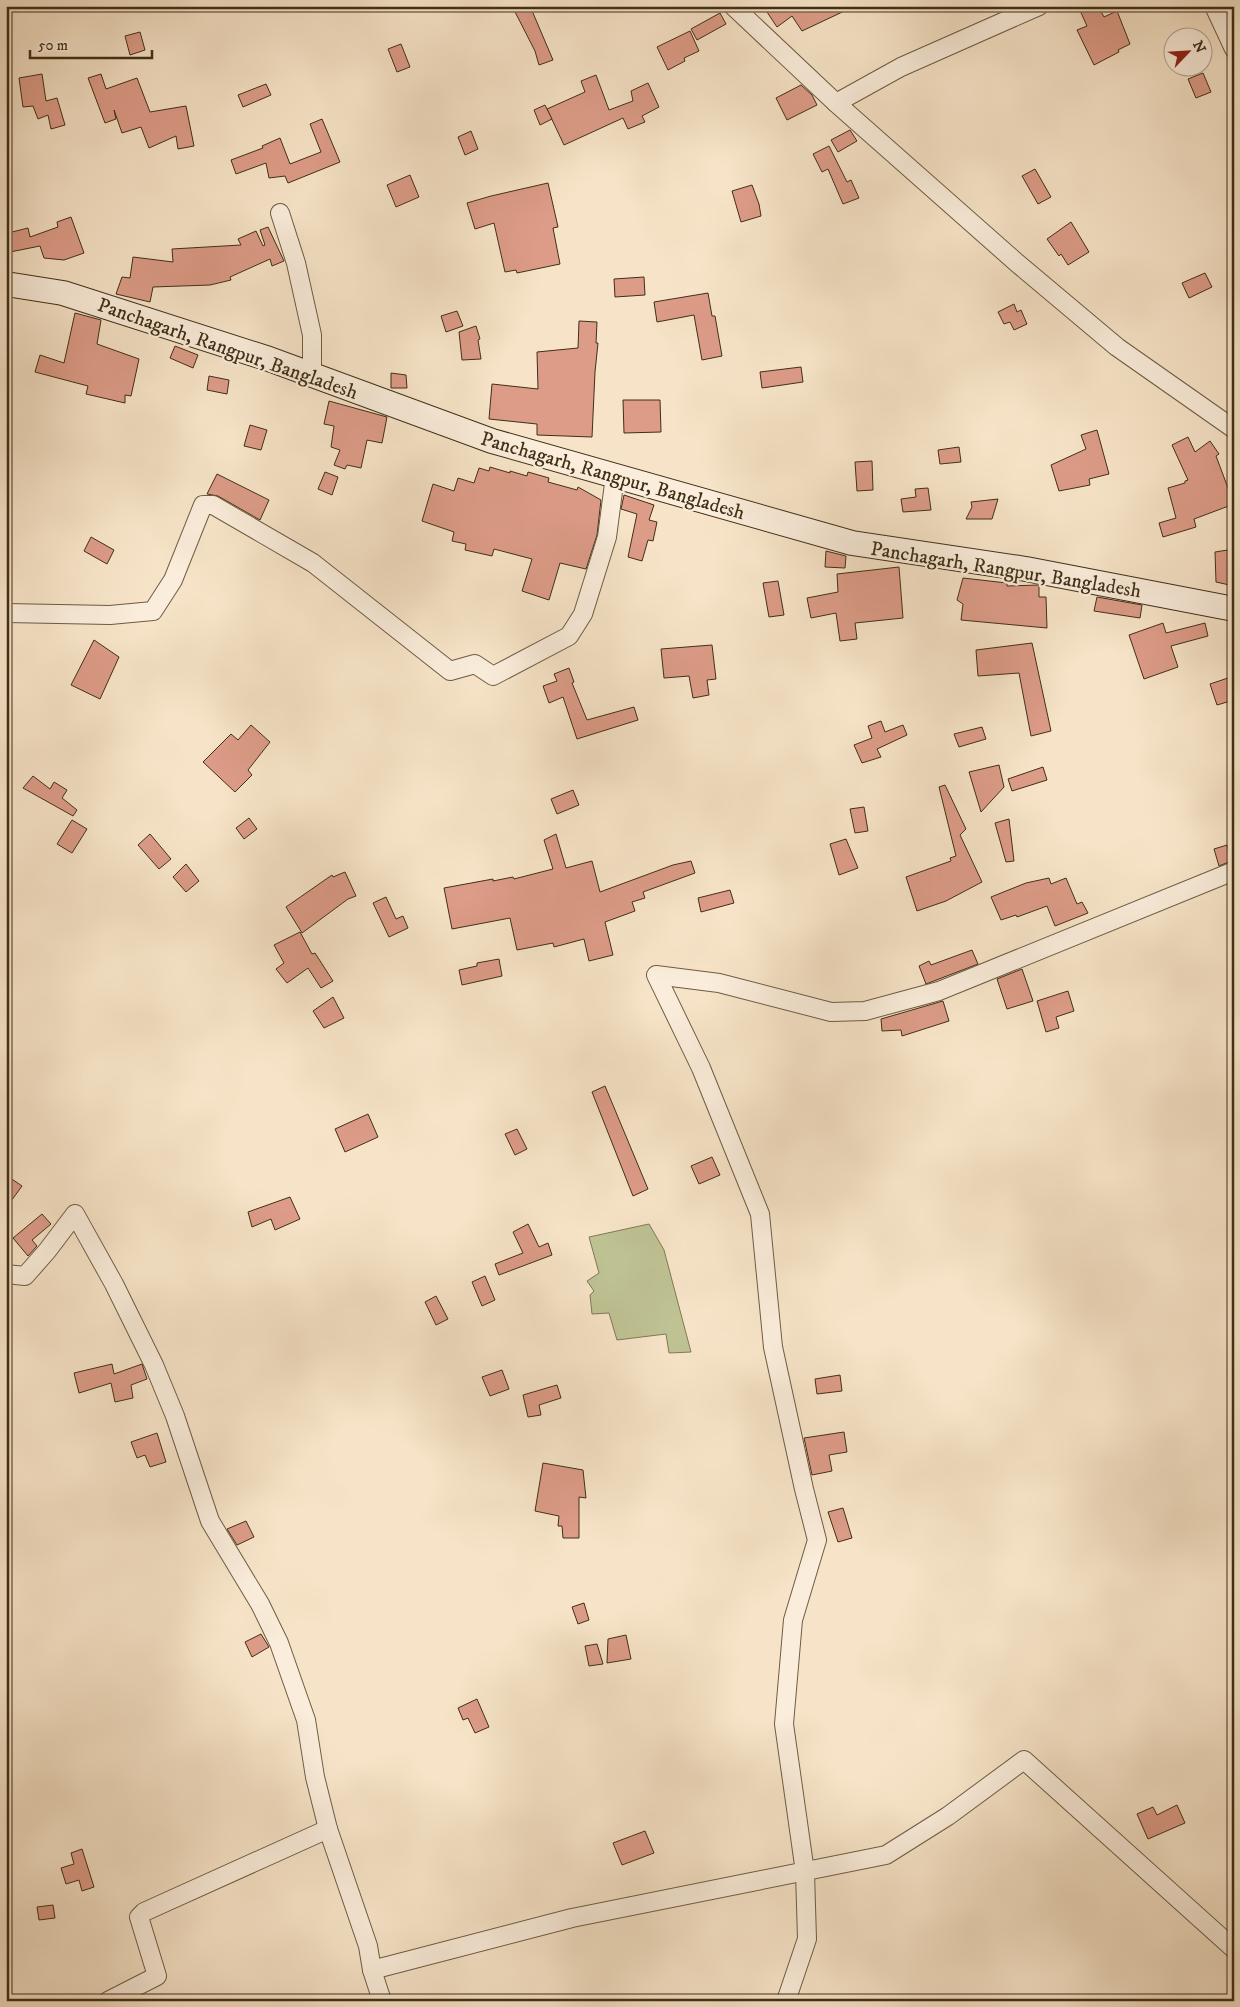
<svg xmlns="http://www.w3.org/2000/svg" width="1240" height="2007" viewBox="0 0 1240 2007" font-family="'IM FELL DW Pica',serif">
	<style>
		.green { fill: #bfc394; stroke: #807956 }
		.building { fill: #dd9c88; stroke: #402f17 }
		.lines { fill: none; stroke-linecap: round; stroke-linejoin: round }
		.street-casing { stroke: #6e5c43; stroke-width: 20 }
		.secondary-casing { stroke: #402f17; stroke-width: 26 }
		.street { stroke: #faeddb; stroke-width: 18 }
		.secondary { stroke: #faeddb; stroke-width: 24 }
		.labels { text-anchor: middle; stroke-width: 4.5; stroke-linejoin: round; paint-order: stroke }
		.street-label { font-size: 20px; fill: #402f17; stroke: #faeddb }
	</style>
	<rect width="100%" height="100%" fill="#f7e4c8"/>
	<filter id="stains"><feTurbulence type="fractalNoise" baseFrequency=".004" numOctaves="4"/><feColorMatrix values="0 0 0 0 .2 0 0 0 0 .09 0 0 0 0 .02 0 0 0 .5 -.17"/></filter>
	<radialGradient id="worn" r=".72"><stop offset=".6" stop-color="#630" stop-opacity="0"/><stop offset="1" stop-color="#630" stop-opacity=".3"/></radialGradient>
	<polygon class="green" points="649,1224 664,1250 691,1352 669,1353 666,1334 617,1340 609,1313 592,1314 590,1295 594,1291 587,1281 599,1273 589,1237"/>
	<g class="building">
		<polygon points="512,6 530,6 553,60 539,65 535,51"/>
		<polygon points="763,6 807,6 805,8 808,12 819,6 855,6 802,31 792,16 777,27"/>
		<polygon points="1078,6 1098,6 1104,17 1117,11 1130,44 1118,50 1119,52 1094,65 1077,30 1087,26"/>
		<polygon points="720,13 726,24 697,40 691,29"/>
		<polygon points="690,31 699,51 684,58 685,61 668,70 657,47"/>
		<polygon points="140,32 145,50 130,55 125,36"/>
		<polygon points="401,44 410,67 397,72 388,49"/>
		<polygon points="1203,73 1211,92 1196,98 1188,79"/>
		<polygon points="42,74 46,101 57,98 65,125 51,129 48,115 38,119 33,106 23,107 19,78"/>
		<polygon points="101,74 106,89 137,78 150,112 186,106 194,146 178,149 176,136 149,148 141,127 122,133 114,110 116,119 105,123 88,78"/>
		<polygon points="596,75 609,110 633,101 631,91 648,83 659,107 642,116 645,122 628,129 623,118 564,145 547,109 585,92 581,81"/>
		<polygon points="266,84 271,95 243,107 238,95"/>
		<polygon points="801,85 812,95 817,105 787,120 776,98"/>
		<polygon points="545,105 552,119 540,125 534,110"/>
		<polygon points="322,119 340,162 288,183 285,176 269,178 266,163 236,174 231,160 263,148 262,146 280,138 290,164 321,152 310,124"/>
		<polygon points="850,130 857,141 838,152 831,140"/>
		<polygon points="471,131 478,149 465,155 458,137"/>
		<polygon points="829,146 847,182 851,180 859,198 843,204 828,169 822,172 813,154"/>
		<polygon points="1035,169 1051,197 1038,204 1022,176"/>
		<polygon points="410,175 419,197 396,207 387,185"/>
		<polygon points="548,183 558,227 553,228 560,264 517,273 516,270 505,272 494,223 475,229 467,203 491,196"/>
		<polygon points="752,185 759,204 761,216 741,222 732,191"/>
		<polygon points="71,217 84,253 64,260 44,258 40,246 10,252 8,233 28,228 30,237 58,227 57,222"/>
		<polygon points="1071,222 1089,252 1068,265 1061,254 1059,256 1047,239"/>
		<polygon points="268,227 284,261 272,266 270,259 230,277 231,280 210,285 153,287 150,302 116,294 122,277 130,278 133,257 173,262 172,249 241,245 238,239 256,231 263,246 265,245 260,230"/>
		<polygon points="1205,273 1212,287 1189,298 1182,283"/>
		<polygon points="644,277 645,295 615,297 614,279"/>
		<polygon points="708,293 712,316 715,316 722,356 702,360 694,315 657,322 654,302"/>
		<polygon points="1014,304 1017,312 1021,310 1027,324 1014,330 1010,322 1004,324 998,312"/>
		<polygon points="457,311 463,326 446,332 441,316"/>
		<polygon points="75,313 101,320 97,344 139,359 131,396 125,395 125,403 86,394 88,386 35,372 40,355 64,363"/>
		<polygon points="579,321 597,322 596,343 598,343 595,372 592,437 537,435 537,424 489,419 492,384 538,389 537,352 578,348"/>
		<polygon points="476,326 480,339 478,340 481,359 462,360 459,332"/>
		<polygon points="175,346 198,355 193,368 170,358"/>
		<polygon points="801,367 803,382 762,388 760,372"/>
		<polygon points="391,373 406,375 407,388 391,388"/>
		<polygon points="209,376 229,380 227,394 207,390"/>
		<polygon points="623,400 660,400 661,432 624,433"/>
		<polygon points="329,401 387,417 382,443 367,440 361,468 347,465 345,469 334,465 340,450 331,447 334,426 324,424"/>
		<polygon points="250,425 267,430 261,450 244,446"/>
		<polygon points="1097,430 1109,474 1089,479 1090,485 1059,491 1051,465 1086,449 1081,435"/>
		<polygon points="1188,437 1195,452 1210,441 1219,454 1216,456 1234,504 1194,519 1196,527 1163,537 1159,523 1176,518 1168,488 1185,483 1185,481 1188,480 1172,445"/>
		<polygon points="959,447 961,462 940,464 938,450"/>
		<polygon points="872,461 873,490 857,491 855,462"/>
		<polygon points="490,467 510,473 510,471 527,476 528,472 549,478 548,482 577,490 578,487 601,500 597,535 586,569 560,563 549,600 522,591 532,559 494,549 492,556 465,550 466,544 452,541 454,532 422,521 433,484 454,491 458,478 474,483 479,468 489,471"/>
		<polygon points="325,472 338,477 332,495 318,489"/>
		<polygon points="217,474 269,500 260,520 218,496 207,494"/>
		<polygon points="928,488 931,510 903,512 901,499 916,497 915,489"/>
		<polygon points="624,495 654,505 649,520 657,522 653,541 648,540 642,561 628,557 637,514 621,509"/>
		<polygon points="998,499 992,519 966,519 972,507 971,502"/>
		<polygon points="91,537 114,550 107,564 84,551"/>
		<polygon points="1234,549 1234,586 1216,582 1215,552"/>
		<polygon points="826,551 846,556 845,568 825,567"/>
		<polygon points="899,567 903,618 855,623 857,639 840,641 836,613 811,618 807,598 838,592 837,574"/>
		<polygon points="963,578 1007,583 1007,586 1039,585 1039,597 1046,597 1047,628 961,620 963,604 957,600"/>
		<polygon points="778,581 784,615 769,617 763,583"/>
		<polygon points="1097,597 1142,605 1140,618 1094,611"/>
		<polygon points="1163,623 1166,633 1205,623 1208,636 1171,646 1178,667 1144,679 1129,635"/>
		<polygon points="94,640 119,657 100,699 71,685"/>
		<polygon points="1032,643 1051,731 1031,736 1019,673 978,676 976,650"/>
		<polygon points="712,645 716,679 707,680 709,695 693,698 689,676 664,678 661,649"/>
		<polygon points="569,668 574,682 572,683 587,720 634,707 638,720 577,739 563,697 549,703 543,686 557,681 554,674"/>
		<polygon points="1234,676 1234,700 1217,705 1210,684"/>
		<polygon points="881,721 885,732 903,725 907,735 877,749 881,757 862,763 854,745 872,738 868,726"/>
		<polygon points="251,725 270,742 248,770 252,775 235,792 203,762 231,734 238,740"/>
		<polygon points="982,727 986,739 959,747 954,734"/>
		<polygon points="999,765 1004,787 981,812 969,772"/>
		<polygon points="1043,767 1047,780 1012,791 1008,779"/>
		<polygon points="33,776 50,789 54,782 67,790 62,798 77,810 73,816 23,788"/>
		<polygon points="945,785 966,829 960,835 982,882 946,901 917,911 906,877 951,861 950,858 956,856 939,787"/>
		<polygon points="573,790 579,805 557,814 551,799"/>
		<polygon points="864,807 868,831 855,833 850,809"/>
		<polygon points="249,818 257,829 244,839 236,828"/>
		<polygon points="1009,819 1014,861 1006,862 995,823"/>
		<polygon points="72,820 87,829 72,853 57,844"/>
		<polygon points="150,834 171,859 159,869 138,845"/>
		<polygon points="556,834 566,868 592,861 600,892 673,865 691,861 695,873 643,892 645,898 632,902 635,911 605,922 613,955 589,961 584,939 554,947 553,943 517,950 510,918 452,929 444,888 493,879 493,881 513,877 514,879 553,869 544,840"/>
		<polygon points="846,839 858,868 839,875 830,844"/>
		<polygon points="1227,845 1231,861 1219,866 1214,849"/>
		<polygon points="186,864 199,881 186,892 173,877"/>
		<polygon points="345,872 356,896 348,899 302,933 286,907 332,875 333,877"/>
		<polygon points="1049,878 1051,884 1066,878 1077,904 1082,902 1088,913 1055,926 1047,906 1017,917 1016,915 1001,920 991,897 1026,883"/>
		<polygon points="730,890 734,903 701,912 698,898"/>
		<polygon points="386,897 396,919 403,916 408,928 389,937 373,903"/>
		<polygon points="300,932 312,954 315,953 333,981 321,988 308,968 287,983 276,969 284,963 274,945"/>
		<polygon points="972,950 978,964 926,984 919,966 929,961 931,965"/>
		<polygon points="499,959 502,976 462,985 459,970 477,966 477,963"/>
		<polygon points="1022,969 1033,1001 1007,1009 997,979"/>
		<polygon points="1068,991 1074,1011 1056,1017 1059,1028 1046,1032 1037,1001"/>
		<polygon points="333,997 344,1018 324,1028 313,1011"/>
		<polygon points="943,1001 949,1021 902,1036 901,1030 882,1031 881,1019"/>
		<polygon points="605,1086 648,1189 633,1196 592,1092"/>
		<polygon points="368,1114 378,1137 345,1152 335,1129"/>
		<polygon points="517,1129 527,1149 515,1155 505,1134"/>
		<polygon points="712,1157 720,1175 699,1184 691,1166"/>
		<polygon points="6,1175 22,1186 6,1208"/>
		<polygon points="290,1197 300,1219 275,1230 271,1219 252,1227 248,1212"/>
		<polygon points="42,1214 51,1224 32,1240 37,1246 28,1256 13,1238"/>
		<polygon points="528,1224 539,1247 548,1243 552,1255 499,1275 495,1264 523,1253 513,1232"/>
		<polygon points="485,1276 495,1300 482,1306 472,1282"/>
		<polygon points="436,1296 448,1319 436,1325 425,1302"/>
		<polygon points="112,1364 114,1374 142,1364 147,1379 131,1385 133,1398 115,1402 111,1383 79,1393 74,1373"/>
		<polygon points="502,1370 509,1389 490,1396 482,1377"/>
		<polygon points="840,1375 842,1391 817,1394 815,1379"/>
		<polygon points="557,1385 561,1398 539,1405 541,1415 528,1417 523,1395"/>
		<polygon points="844,1432 847,1452 829,1455 832,1471 812,1475 804,1438"/>
		<polygon points="157,1433 166,1462 150,1467 145,1455 137,1458 131,1442"/>
		<polygon points="543,1463 583,1470 586,1498 579,1497 579,1538 563,1538 562,1526 558,1526 559,1516 535,1511"/>
		<polygon points="843,1508 852,1538 838,1542 828,1512"/>
		<polygon points="246,1521 254,1537 237,1545 227,1529"/>
		<polygon points="584,1603 589,1620 578,1624 572,1607"/>
		<polygon points="261,1634 269,1647 252,1657 245,1642"/>
		<polygon points="626,1635 631,1659 607,1663 608,1639"/>
		<polygon points="597,1644 603,1664 589,1666 585,1646"/>
		<polygon points="477,1699 489,1727 475,1733 468,1718 463,1720 458,1708"/>
		<polygon points="1177,1805 1185,1823 1148,1839 1137,1814 1153,1807 1157,1815"/>
		<polygon points="645,1831 654,1853 622,1865 613,1843"/>
		<polygon points="82,1849 94,1887 82,1891 79,1880 66,1884 61,1868 74,1864 71,1853"/>
		<polygon points="53,1905 55,1918 39,1920 37,1907"/>
	</g>
	<g class="lines">
		<defs>
			<g id="street">
				<polyline points="733,6 836,103"/>
				<polyline points="1039,6 901,67 836,103 1017,263 1117,347 1234,429"/>
				<polyline points="1214,6 1234,49"/>
				<polyline points="280,213 296,263 312,335 312,375"/>
				<polyline points="6,613 110,615 153,611 173,580 203,505 213,505 313,563 450,671 475,664 493,676 569,636 583,614 607,537 615,476"/>
				<polyline points="6,1274 25,1276 47,1251 75,1214 114,1284 154,1365 175,1416 210,1521 260,1604 279,1643 306,1720 315,1777 328,1829 368,1946 372,1970 382,2001"/>
				<polyline points="372,1970 572,1918 886,1855 948,1816 1024,1760 1234,1949"/>
				<polyline points="108,2001 157,1976 139,1917 144,1912 328,1829"/>
				<polyline points="786,2001 807,1939 805,1872 784,1724 793,1620 817,1540 804,1489 773,1347 760,1214 701,1068 656,975 719,983 831,1012 865,1011 939,991 1234,871"/>
			</g>
			<polyline id="secondary" points="6,284 63,293 269,359 492,441 852,543 1026,569 1234,609"/>
		</defs>
		<use href="#street" class="street-casing"/>
		<use href="#secondary" class="secondary-casing"/>
		<use href="#street" class="street"/>
		<use href="#secondary" class="secondary"/>
	</g>
	<g class="labels">
		<g class="street-label">
			<text transform="translate(228 348) rotate(19)" y="7">Panchagarh, Rangpur, Bangladesh</text>
			<text transform="translate(613 475) rotate(16)" y="7">Panchagarh, Rangpur, Bangladesh</text>
			<text transform="translate(1006 569) rotate(9)" y="7">Panchagarh, Rangpur, Bangladesh</text>
		</g>
	</g>
	<rect width="1240" height="2007" fill="none" stroke="#f7e4c8" stroke-width="25"/>
	<rect x="8" y="8" width="1225" height="1992" fill="none" stroke="#402f17" stroke-width="2.5"/>
	<rect x="12" y="12" width="1215" height="1982" fill="none" stroke="#402f17"/>
	<g transform="translate(1188 52) rotate(65)"><circle r="24" fill="#faeddb" stroke="#b0a18d"/>
	<path d="M0-4L9 19L0 12L-9 19Z" fill="#8f2418"/>
	<text y="-8" font-size="14" font-weight="bold" text-anchor="middle" fill="#402f17">N</text>
	</g>
	<path d="M30 50v8h122v-8" fill="none" stroke="#402f17" stroke-width="2.5"/>
	<text x="38" y="50" font-size="15" fill="#402f17" stroke="#faeddb" stroke-width="4" paint-order="stroke">50 m</text>
	<rect width="100%" height="100%" filter="url(#stains)"/>
	<rect width="100%" height="100%" fill="url(#worn)"/>
</svg>
